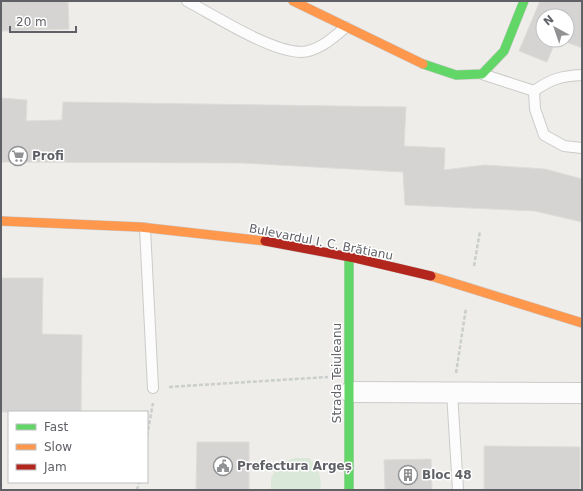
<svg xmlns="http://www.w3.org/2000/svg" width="583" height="491" viewBox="0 0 583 491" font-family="'DejaVu Sans',sans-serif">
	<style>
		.green { fill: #d9e8d8 }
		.building { fill: #d5d4d2; stroke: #dddcd8 }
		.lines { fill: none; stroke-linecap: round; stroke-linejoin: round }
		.lane-casing { stroke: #cbcbca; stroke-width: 12 }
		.street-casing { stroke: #cbcbca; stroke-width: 22 }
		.fast-casing { stroke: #c9c9ca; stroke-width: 10 }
		.slow-casing { stroke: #c9c9ca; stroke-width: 10 }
		.jam-casing { stroke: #c9c9ca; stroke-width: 10 }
		.path { stroke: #cacecc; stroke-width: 2.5; stroke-dasharray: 4 2; stroke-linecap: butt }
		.lane { stroke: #fcfcfc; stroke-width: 10 }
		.street { stroke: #fcfcfc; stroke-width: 20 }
		.fast { stroke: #63d668; stroke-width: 9 }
		.slow { stroke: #ff974d; stroke-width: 9 }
		.jam { stroke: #b3261e; stroke-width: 9 }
		.labels { text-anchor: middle; stroke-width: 3; stroke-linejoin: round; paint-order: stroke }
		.poi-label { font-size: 12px; font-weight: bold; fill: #5f6166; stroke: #fff; text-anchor: start }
		.street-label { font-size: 12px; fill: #5f6166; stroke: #fff }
	</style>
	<rect width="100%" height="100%" fill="#eeede9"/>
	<path class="green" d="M295,458h14c8,9 14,19 11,32h-49v-12l8,-15z"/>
	<g class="building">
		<polygon points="1,1 68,1 69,29 1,31"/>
		<polygon points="540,1 582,1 582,48 561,40 567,40 567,16 543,16 543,40 556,40 547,62 519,51"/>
		<polygon points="1,98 27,100 26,121 62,120 63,102 406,107 404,146 445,148 444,170 485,165 545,169 582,179 582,222 535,211 405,205 403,172 243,163 1,162"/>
		<polygon points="1,278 43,278 42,334 82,335 81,412 1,412"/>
		<polygon points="197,442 249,442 249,490 196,490"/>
		<polygon points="484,446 580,447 580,490 484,490"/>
		<polygon points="431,459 432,490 385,490 384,460"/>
	</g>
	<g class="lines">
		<defs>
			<g id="lane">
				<path d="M187,1c30,16 82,50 114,51 17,0 33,-15 45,-25"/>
				<polyline points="482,74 534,91 535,109 544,135 564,146 582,148"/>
				<path d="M534,91c17,-12 27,-15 48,-16"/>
				<polyline points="145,228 153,388"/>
				<polyline points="452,392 458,490"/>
			</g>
			<polyline id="street" points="350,392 582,393"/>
			<g id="fast">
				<polyline points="423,64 456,75 482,74 504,51 524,1"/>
				<polyline points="349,257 349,490"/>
			</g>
			<g id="slow">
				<polyline points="293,1 423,64"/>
				<polyline points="1,221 140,227 265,241"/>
				<polyline points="431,276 582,323"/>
			</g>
			<polyline id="jam" points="265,241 355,258 431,276"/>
		</defs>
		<use href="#lane" class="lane-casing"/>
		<use href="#street" class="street-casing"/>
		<use href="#fast" class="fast-casing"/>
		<use href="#slow" class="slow-casing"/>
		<use href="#jam" class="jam-casing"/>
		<g class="path">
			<polyline points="474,266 480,231"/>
			<polyline points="456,373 466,308"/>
			<polyline points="169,387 328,377"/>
			<polyline points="147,436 153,403"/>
			<polyline points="137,490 139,482"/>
		</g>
		<use href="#lane" class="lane"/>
		<use href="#street" class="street"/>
		<use href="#fast" class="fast"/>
		<use href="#slow" class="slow"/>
		<use href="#jam" class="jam"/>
	</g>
	<defs>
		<symbol id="supermarket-ring" viewBox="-11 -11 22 22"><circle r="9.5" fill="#fff" stroke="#919294" stroke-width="1.5"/><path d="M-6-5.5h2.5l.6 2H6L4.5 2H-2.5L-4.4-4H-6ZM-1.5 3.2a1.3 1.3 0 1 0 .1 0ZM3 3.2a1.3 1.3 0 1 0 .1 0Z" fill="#919294"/></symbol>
		<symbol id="civic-ring" viewBox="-11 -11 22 22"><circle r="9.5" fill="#fff" stroke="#919294" stroke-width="1.5"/><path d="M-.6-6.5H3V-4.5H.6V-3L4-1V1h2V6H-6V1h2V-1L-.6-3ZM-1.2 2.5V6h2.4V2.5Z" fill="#919294"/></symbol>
		<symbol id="building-ring" viewBox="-11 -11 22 22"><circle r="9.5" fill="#fff" stroke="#919294" stroke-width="1.5"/><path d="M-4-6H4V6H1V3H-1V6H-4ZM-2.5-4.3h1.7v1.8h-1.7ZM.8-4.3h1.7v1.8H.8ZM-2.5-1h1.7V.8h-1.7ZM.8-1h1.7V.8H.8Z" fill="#919294"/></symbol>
	</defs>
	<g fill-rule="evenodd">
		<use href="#supermarket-ring" x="7" y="145" width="22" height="22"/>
		<use href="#civic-ring" x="212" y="455" width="22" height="22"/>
		<use href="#building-ring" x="397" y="464" width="22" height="22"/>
	</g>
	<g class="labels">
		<g class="poi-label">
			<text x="32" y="160">Profi</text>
			<text x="237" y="470">Prefectura Argeș</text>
			<text x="422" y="479">Bloc 48</text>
		</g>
		<g class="street-label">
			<text transform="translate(321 242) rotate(11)" y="4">Bulevardul I. C. Brătianu</text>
			<text transform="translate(337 373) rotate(-90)" y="4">Strada Teiuleanu</text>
		</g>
	</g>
	<rect width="583" height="491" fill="none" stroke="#5f6166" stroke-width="4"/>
	<rect x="8" y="411" width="140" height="72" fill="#ffffff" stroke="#bfc0c2"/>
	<rect x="16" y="424" width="20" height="6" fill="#63d668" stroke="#bfc0c2"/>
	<text x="44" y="431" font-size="12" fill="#5f6166">Fast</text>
	<rect x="16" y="444" width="20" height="6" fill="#ff974d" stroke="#bfc0c2"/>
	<text x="44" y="451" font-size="12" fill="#5f6166">Slow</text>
	<rect x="16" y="464" width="20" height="6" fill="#b3261e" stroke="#bfc0c2"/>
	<text x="44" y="471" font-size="12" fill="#5f6166">Jam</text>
	<g transform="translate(555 28) rotate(320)"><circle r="19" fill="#ffffff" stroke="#bfc0c2"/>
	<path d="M0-3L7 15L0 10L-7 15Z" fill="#919294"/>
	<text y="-6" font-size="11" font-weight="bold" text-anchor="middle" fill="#5f6166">N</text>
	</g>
	<path d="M10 26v6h66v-6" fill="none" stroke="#5f6166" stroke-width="2"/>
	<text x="16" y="26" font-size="12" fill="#5f6166" stroke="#ffffff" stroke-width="3" paint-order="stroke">20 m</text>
</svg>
